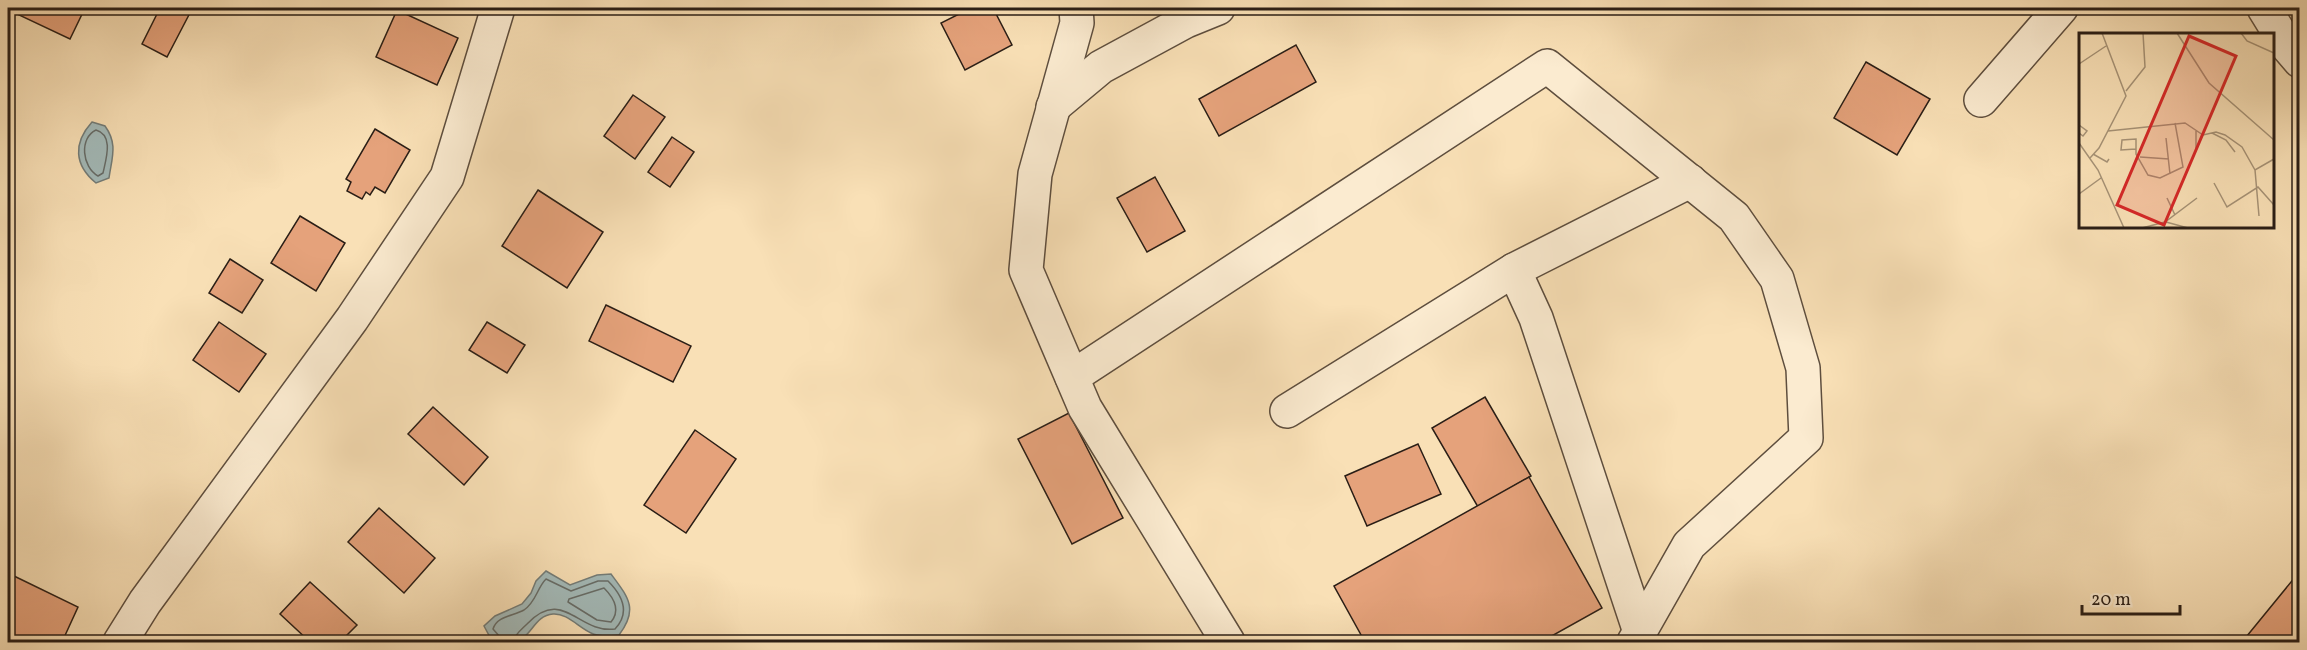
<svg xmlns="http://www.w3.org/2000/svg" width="2307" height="650" viewBox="0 0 2307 650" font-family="Vollkorn,serif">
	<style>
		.water { fill: #a3bab9; stroke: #737c78; stroke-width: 1.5 }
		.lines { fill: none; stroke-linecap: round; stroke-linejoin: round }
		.shore { stroke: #666c68; stroke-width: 1.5 }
		.building { fill: #e5a27b; stroke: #2a1e16; stroke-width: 1.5 }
		.minor-casing { stroke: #5e4e3e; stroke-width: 36 }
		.minor { stroke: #fbebd0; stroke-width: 33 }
		.inset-road { fill: none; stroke: #a69276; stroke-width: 1.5 }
		.view { fill: #d62828; fill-opacity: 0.15; stroke: #d62828; stroke-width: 3 }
		.inset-edge { fill: none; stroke: #2a1e16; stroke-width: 3 }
	</style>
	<rect width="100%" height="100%" fill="#f9e0b6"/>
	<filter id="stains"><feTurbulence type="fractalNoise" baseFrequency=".00333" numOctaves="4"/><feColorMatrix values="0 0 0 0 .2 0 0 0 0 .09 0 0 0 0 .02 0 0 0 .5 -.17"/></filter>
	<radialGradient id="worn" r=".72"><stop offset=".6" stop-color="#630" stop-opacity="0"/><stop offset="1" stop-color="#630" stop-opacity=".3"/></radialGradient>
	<g class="water">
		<path d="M92,122l13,4c13,18 7,31 4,52l-13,5c-22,-18 -23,-40 -4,-61z"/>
		<path d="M546,571l24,14 27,-10 14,-1c17,23 28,35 8,61 -10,1 -20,2 -28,-2 -13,-6 -24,-20 -38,-19 -17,1 -21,20 -33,26 -9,4 -20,1 -29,-1l-7,-13 11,-10 27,-12 9,-11 5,-12z"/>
	</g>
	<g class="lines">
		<g class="shore">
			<path d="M96,130c18,5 10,29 7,43l-5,3c-16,-9 -19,-38 -2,-46z"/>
			<path d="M604,588c10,10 17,22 7,34l-14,-2 -29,-18 1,-3z"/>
			<path d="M501,642l-1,-5 -7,-8c4,-13 20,-13 31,-19 12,-8 13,-22 22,-31l25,12 27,-10h10c14,14 23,31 7,48 -37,5 -52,-43 -88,-5 -6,6 -13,11 -14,18"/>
		</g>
	</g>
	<g class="building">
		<polygon points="22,8 85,8 70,39 19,15"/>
		<polygon points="160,8 192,9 167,57 142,44"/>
		<polygon points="971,8 993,8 1012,45 965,70 941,23"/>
		<polygon points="397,10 458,38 437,85 376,57"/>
		<polygon points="1296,45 1316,82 1219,136 1199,99"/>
		<polygon points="1866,62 1930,99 1897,155 1834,118"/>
		<polygon points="633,95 665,117 635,159 604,136"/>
		<polygon points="375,129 410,150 385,193 375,187 370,195 366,192 362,199 347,191 351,182 346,179"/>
		<polygon points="672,137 694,152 670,187 648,172"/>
		<polygon points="1155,177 1185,231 1147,252 1117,198"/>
		<polygon points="538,190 603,232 567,288 502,246"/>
		<polygon points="300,216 345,243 316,291 271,263"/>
		<polygon points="230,259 263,280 242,313 209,293"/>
		<polygon points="606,305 691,346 673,382 589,341"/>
		<polygon points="219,322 266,354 239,392 193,360"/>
		<polygon points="487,322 525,345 507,373 469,350"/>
		<polygon points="1485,397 1531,476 1478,507 1432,428"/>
		<polygon points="433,407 488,457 464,485 408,434"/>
		<polygon points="1069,413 1123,518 1072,544 1018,439"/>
		<polygon points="695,430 736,459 686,533 644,505"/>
		<polygon points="1418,444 1441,494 1367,526 1345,476"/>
		<polygon points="1529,477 1602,608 1541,642 1365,642 1334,586"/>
		<polygon points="379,508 435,558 404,593 348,542"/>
		<polygon points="2300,571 2300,642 2242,642"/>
		<polygon points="14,576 78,607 62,642 29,642 8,633 8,589"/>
		<polygon points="310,582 357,625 340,642 310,642 280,614"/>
	</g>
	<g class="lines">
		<defs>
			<g id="minor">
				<polyline points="1076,8 1077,23 1035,174 1026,270 1085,408 1228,642"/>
				<polyline points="2264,8 2288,47 2300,61"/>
				<polyline points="1981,100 2061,8"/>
				<polyline points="1053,107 1101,67 1186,21 1218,8"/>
				<polyline points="1514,270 1536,318 1640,632"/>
				<polyline points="1072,377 1547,66 1734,217 1777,279 1803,368 1806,438 1689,545 1634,642"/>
				<polyline points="1287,411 1514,270 1690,181"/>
				<polyline points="120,642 145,602 352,319 447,177 498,8"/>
			</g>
		</defs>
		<use href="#minor" class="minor-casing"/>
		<use href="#minor" class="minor"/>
	</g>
	<g transform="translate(2079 33)">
		<rect width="195" height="195" fill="#f9e0b6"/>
		<path class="inset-road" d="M98,0l32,50 65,57M162,0l6,8 27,12M0,31l27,-18M47,58l19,-24 -2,-34M0,92l8,6 -4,5 -4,-3M29,98l77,-8 18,12 13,-3 9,3 17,12 13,23 19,-11M117,98v20M133,100l14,7 9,12M87,105l4,36M0,110l19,27 26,58M57,116l-15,1 1,-10 14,-1v15l12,21 12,3 23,-11 -8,-44M14,121l14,8 2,-3M61,124l29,2M11,125l9,-10 27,-52 -24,-63M176,137l4,46M135,150l13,24 31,-20 16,18M0,161l22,-16M88,165l8,17M87,189l22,6M63,195l23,-6 32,-24"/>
		<path class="view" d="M110,3l47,20 -72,169 -47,-20z"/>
		<rect width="195" height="195" class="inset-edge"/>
	</g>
	<rect width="2307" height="650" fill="none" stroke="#f9e0b6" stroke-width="30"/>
	<rect x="9" y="9" width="2289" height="632" fill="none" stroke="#2a1e16" stroke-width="3"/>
	<rect x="15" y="15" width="2277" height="620" fill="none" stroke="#2a1e16" stroke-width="1.5"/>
	<path d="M2082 605v9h98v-9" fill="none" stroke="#2a1e16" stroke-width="3"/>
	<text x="2091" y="605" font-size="18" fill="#2a1e16" stroke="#fbebd0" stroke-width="4.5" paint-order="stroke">20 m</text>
	<rect width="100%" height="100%" filter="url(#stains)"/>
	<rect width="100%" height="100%" fill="url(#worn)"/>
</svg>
